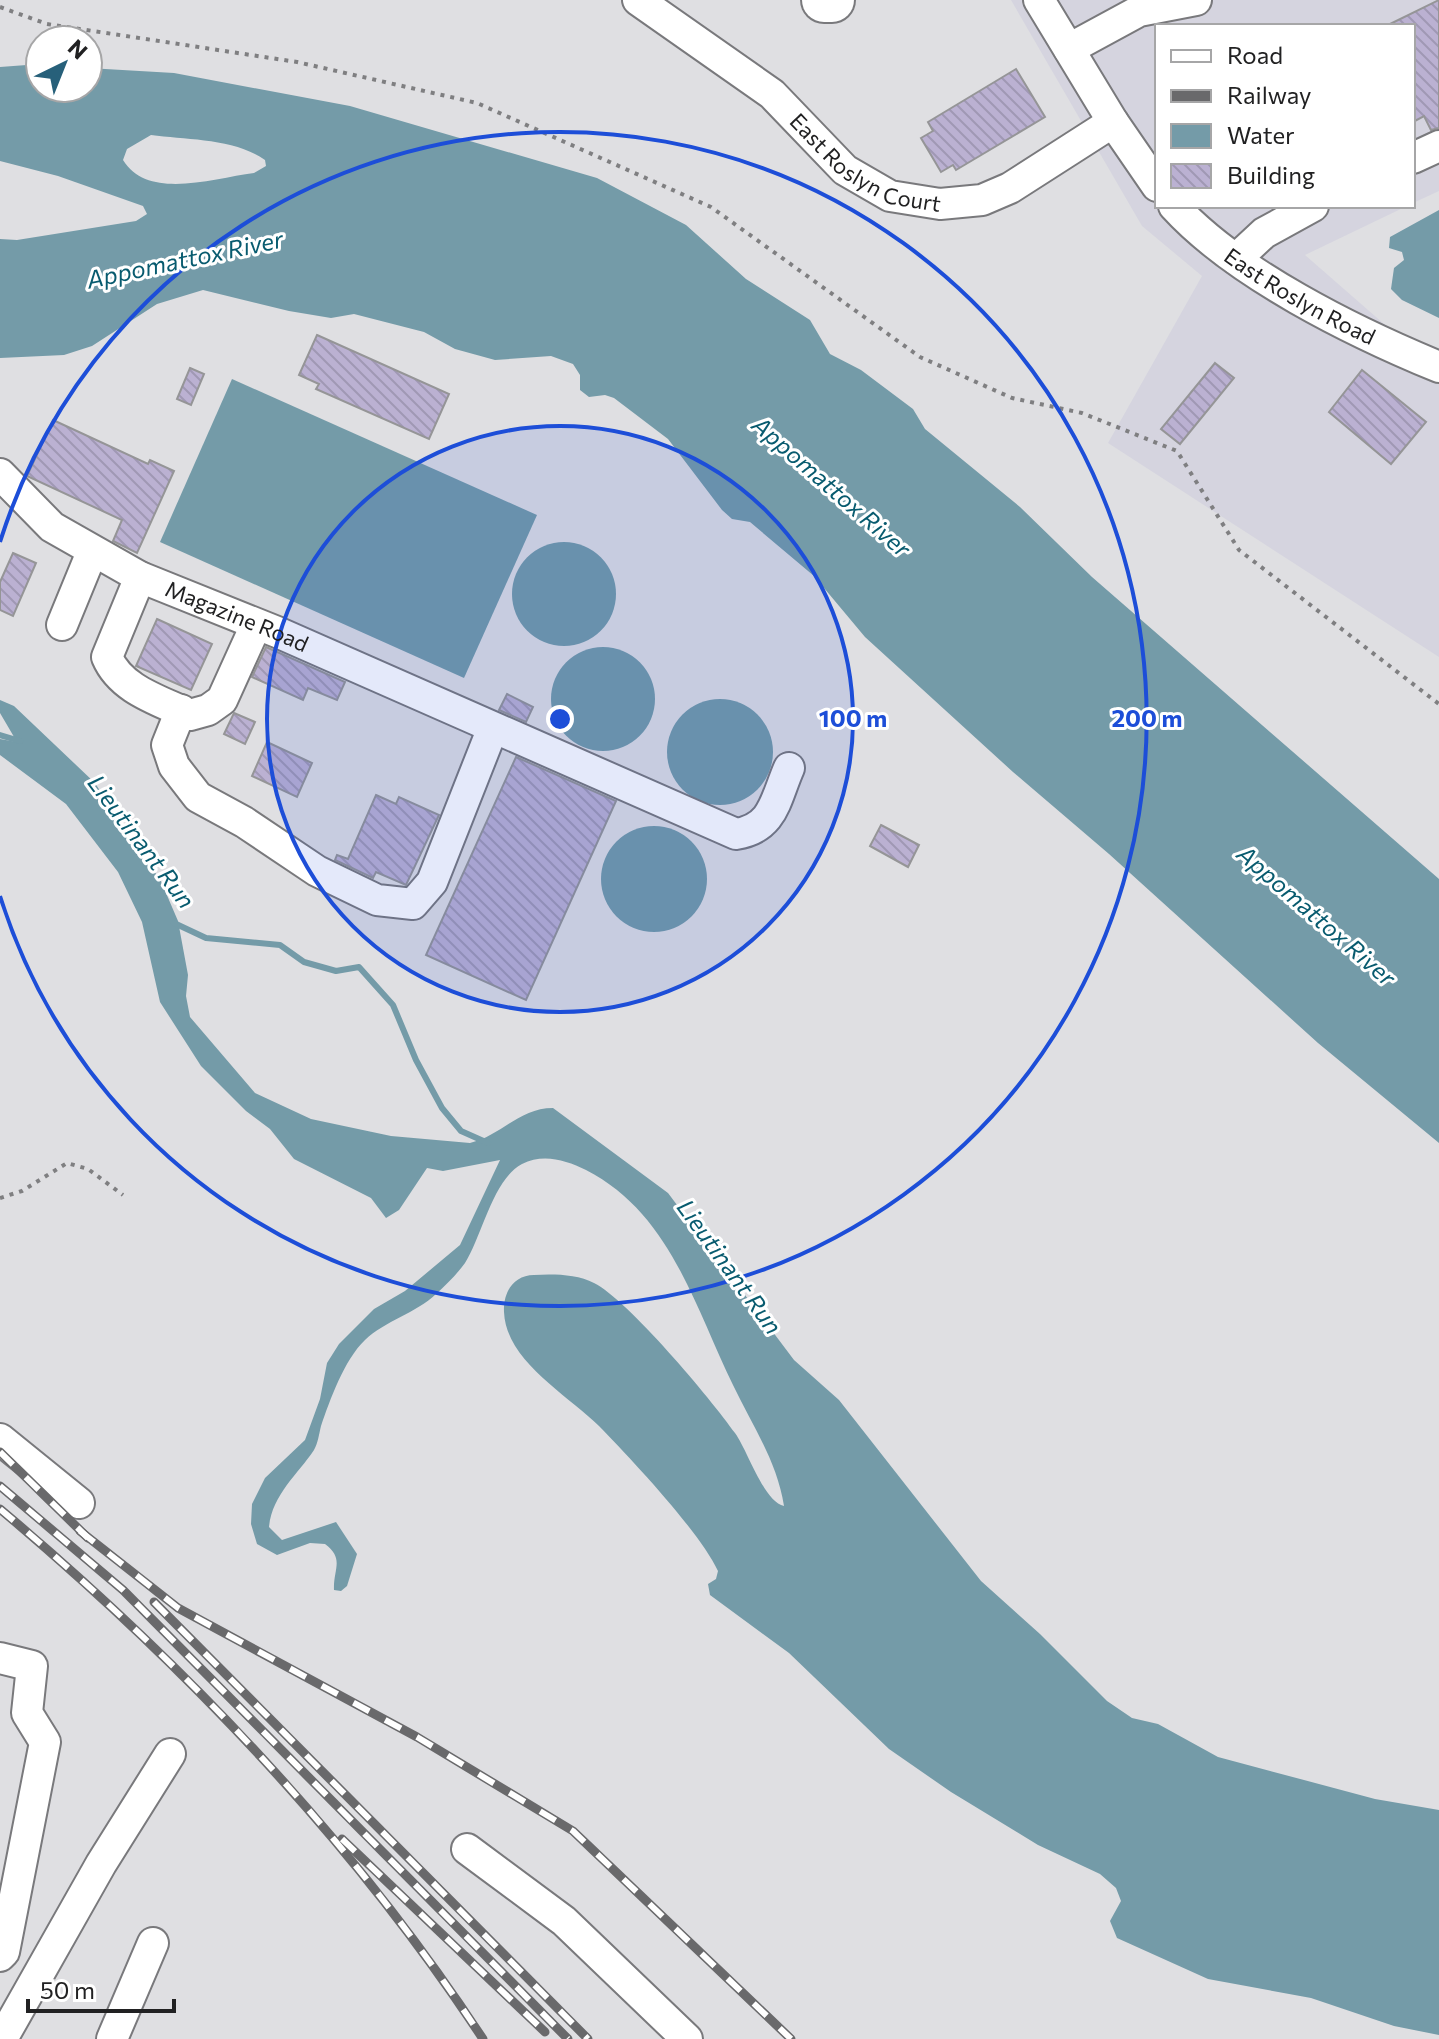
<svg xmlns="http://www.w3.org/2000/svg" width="1439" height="2039" viewBox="0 0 1439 2039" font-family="Commissioner,sans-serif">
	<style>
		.built { fill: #d5d4df }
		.water { fill: #749ba8; fill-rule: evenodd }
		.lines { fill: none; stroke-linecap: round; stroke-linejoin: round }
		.stream { stroke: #749ba8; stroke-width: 6 }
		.building { fill: url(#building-back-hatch); stroke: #959597; stroke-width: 2 }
		.minor-casing { stroke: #79797c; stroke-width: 34 }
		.highway-casing { stroke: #79797c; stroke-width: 48 }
		.path { stroke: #7f7f81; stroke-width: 4; stroke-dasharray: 4 6; stroke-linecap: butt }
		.minor { stroke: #fff; stroke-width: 30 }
		.highway { stroke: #fff; stroke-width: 44 }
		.rail-casing { stroke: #69696b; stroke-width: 9 }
		.rail { stroke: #fff; stroke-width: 6; stroke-dasharray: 18; stroke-linecap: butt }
		.ring { fill: none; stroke: #1d4ed8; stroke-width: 4 }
		.labels { text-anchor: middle; stroke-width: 6; stroke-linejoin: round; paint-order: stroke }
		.street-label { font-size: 22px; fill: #212122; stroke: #fff }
		.water-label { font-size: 24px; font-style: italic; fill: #085b6f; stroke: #fff }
		.centre { fill: #1d4ed8; stroke: #fff; stroke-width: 4 }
		.ring-label { font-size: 24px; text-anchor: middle; font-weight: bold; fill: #1d4ed8; stroke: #fff; stroke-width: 6; stroke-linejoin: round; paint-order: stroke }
	</style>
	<defs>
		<pattern id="building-back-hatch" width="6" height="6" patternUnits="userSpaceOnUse" patternTransform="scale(2)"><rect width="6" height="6" fill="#bbb1d2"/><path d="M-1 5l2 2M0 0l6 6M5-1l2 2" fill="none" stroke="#a098b4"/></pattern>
	</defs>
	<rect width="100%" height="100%" fill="#dfdfe2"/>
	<polygon class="built" points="1011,0 1439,0 1439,191 1413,203 1413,26 1157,26 1157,206 1407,206 1305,255 1439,372 1439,657 1108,443 1202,276 1142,226"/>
	<g class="water">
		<path d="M40,64v24h48v-20l86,5 176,33 247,72 89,47 60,54 64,41 20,34 31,16 52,39 12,20 95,78 72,70 347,302v264l-121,-100 -209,-189 -96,-82 -148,-135 -51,-61 -64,-54 -18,-3 -10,-9 -54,-71 -54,-41 -9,-3 -16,2 -9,-7v-15l-7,-11 -22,-8 -56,4 -40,-11 -31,-17 -70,-18 -23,4 -42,-7 -86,-21 -46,14 -65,42 -28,9 -64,3v-119l17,1 119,-19 11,-7 -4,-8 -85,-30 -58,-15v-94zM151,135c36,5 83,3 114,25l1,6 -12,7c-40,5 -106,28 -131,-13l4,-11z"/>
		<polygon points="1439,210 1439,318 1402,300 1391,289 1394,268 1404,260 1402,252 1389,248 1390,237"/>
		<polygon points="232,379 537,515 464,678 160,542"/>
		<circle cx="564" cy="594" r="52"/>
		<circle cx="603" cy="699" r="52"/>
		<circle cx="720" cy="752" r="53"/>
		<path d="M0,700l14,6 81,77 42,66 23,30 18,42 10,54 -2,21 4,21 65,76 56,26 80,17 79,7c31,-7 49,-35 83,-35l115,85 126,167 45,40 142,181 59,53 67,67 25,17 26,6 60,33 157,42 64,11v225l-45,-9 -83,-28 -103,-19 -91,-41 -7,-17 11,-20 -5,-13 -16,-14 -62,-29 -87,-53 -62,-43 -100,-96 -79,-58 -2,-11 8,-5 2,-8c-19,-40 -86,-111 -119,-145 -31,-31 -93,-65 -95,-114 -1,-20 10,-37 30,-37 19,-1 43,-1 60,8 34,17 117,116 141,150 13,18 29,69 49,73 -7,-45 -32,-81 -51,-121 -39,-80 -63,-172 -147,-215 -20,-10 -43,-17 -64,-6 -29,15 -40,72 -57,99 -8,11 -19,22 -29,31 -20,19 -51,27 -71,46 -21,20 -35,60 -44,86 -2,8 -3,17 -7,24 -16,24 -42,45 -45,77l13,13 54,-18 21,32 -10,32 -6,5 -7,-1c-1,-21 11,-31 -9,-46l-15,-1 -33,12 -20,-11 -6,-20 1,-20 13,-26 40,-38 15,-41 7,-36 12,-19 35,-35 31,-18 55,-46 40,-85 -57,11 -16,-3 -28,42 -13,8 -15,-20 -77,-39 -24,-30 -24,-18 -45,-45 -41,-64 -18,-80 -24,-50 -52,-68 -66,-49v-16l17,3 -17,-29z"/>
		<circle cx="654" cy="879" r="53"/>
	</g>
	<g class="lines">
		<g class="stream">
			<polyline points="0,735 20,741"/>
			<polyline points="174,923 206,938 280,945 304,962 336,971 359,967 393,1005 416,1060 442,1108 461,1131 488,1143"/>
		</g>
	</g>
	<g class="building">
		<polygon points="1439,0 1439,128 1431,130 1424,116 1413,122 1413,26 1386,26"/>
		<polygon points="1016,69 1045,117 956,170 953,165 941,172 921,138 933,131 928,122"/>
		<polygon points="317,335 449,394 429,439 316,389 319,384 299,375"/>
		<polygon points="1215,363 1234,378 1180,444 1161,429"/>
		<polygon points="190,368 204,374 191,405 177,399"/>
		<polygon points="1362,370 1426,422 1391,464 1329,412"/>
		<polygon points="53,420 148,464 150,460 174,471 137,553 113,541 122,520 27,476"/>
		<polygon points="13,553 36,563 13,616 0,610 0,582"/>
		<polygon points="157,619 212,644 191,690 136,666"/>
		<polygon points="266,647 345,682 337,700 308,688 303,700 252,677"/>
		<polygon points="507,694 533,707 526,722 499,710"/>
		<polygon points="234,713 255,722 245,744 224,734"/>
		<polygon points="267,742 312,763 297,797 252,776"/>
		<polygon points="516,757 616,801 526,1000 426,955"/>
		<polygon points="376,795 396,804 399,797 439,815 406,885 376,872 373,878 335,860 337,855 348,859"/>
		<polygon points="881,825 919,845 908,867 870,846"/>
	</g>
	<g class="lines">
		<defs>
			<g id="minor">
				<path id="s1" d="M638,0l134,94 73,76 45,26 50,8 42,-4 28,-12 103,-66"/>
				<polyline points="1039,0 1113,122 1157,186"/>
				<polyline points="1069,49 1139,11 1196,0"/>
				<polyline points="1413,158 1439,146"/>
				<path id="s2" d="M1174,206c62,68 180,126 265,161"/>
				<polyline points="1236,259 1264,233 1313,206"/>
				<path id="s3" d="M0,474l52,53 88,50 137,55 459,202c38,-6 39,-34 53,-66"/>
				<path d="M140,577l-33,80c14,33 52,43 83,58l18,-5 14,-10 34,-75"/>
				<polyline points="62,625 92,552"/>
				<polyline points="181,710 167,745 174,766 198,797 244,822 317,871 377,900 413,904 432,882 492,730"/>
				<polyline points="0,1439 79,1503"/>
				<polyline points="0,1658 32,1666 27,1713 45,1742 4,1952 0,1956"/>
				<polyline points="467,1849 564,1921 687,2039"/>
				<polyline points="2,2039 101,1864 170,1754"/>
				<polyline points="112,2039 153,1943"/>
			</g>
			<polyline id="highway" points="824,0 832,0"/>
		</defs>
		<use href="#minor" class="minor-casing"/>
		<use href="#highway" class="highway-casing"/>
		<g class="path">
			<polyline points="0,7 47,24 297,62 477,103 711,207 920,357 1012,398 1082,413 1177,451 1239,550 1439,704"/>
			<polyline points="0,1198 22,1191 67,1163 88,1169 123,1195"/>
		</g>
		<use href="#minor" class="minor"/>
		<use href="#highway" class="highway"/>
		<defs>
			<g id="rail">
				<polyline points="0,1452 88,1538"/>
				<polyline points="0,1486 123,1590 568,2039"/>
				<path d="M0,1509c183,154 351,329 483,530"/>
				<polyline points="80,1531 178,1608 417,1737 573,1831 791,2039"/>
				<polyline points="154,1602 588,2039"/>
				<polyline points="342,1839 545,2032"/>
			</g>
		</defs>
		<use href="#rail" class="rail-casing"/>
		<use href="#rail" class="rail"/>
	</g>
	<circle cx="560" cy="719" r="293" fill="#1d4ed8" fill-opacity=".12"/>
	<g class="ring">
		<circle cx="560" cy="719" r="293"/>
		<path d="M0 542A587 587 0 1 1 0 896"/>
	</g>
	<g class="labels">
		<g class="street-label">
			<text dy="8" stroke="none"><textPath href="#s1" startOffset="284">East Roslyn Court</textPath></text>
			<text dy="8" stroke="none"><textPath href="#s2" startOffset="156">East Roslyn Road</textPath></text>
			<text dy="8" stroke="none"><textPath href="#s3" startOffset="280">Magazine Road</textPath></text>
		</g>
		<g class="water-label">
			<text transform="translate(185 260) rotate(-12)" y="8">Appomattox River</text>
			<text transform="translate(831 487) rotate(41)" y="8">Appomattox River</text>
			<text transform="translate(141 842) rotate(53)" y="8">Lieutinant Run</text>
			<text transform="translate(1316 916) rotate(41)" y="8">Appomattox River</text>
			<text transform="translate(729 1267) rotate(54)" y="8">Lieutinant Run</text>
		</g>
	</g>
	<circle cx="560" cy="719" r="12" class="centre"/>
	<g class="ring-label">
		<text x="853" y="727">100 m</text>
		<text x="1147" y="727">200 m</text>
	</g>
	<rect x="1155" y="24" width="260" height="184" fill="#ffffff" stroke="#a6a6a7" stroke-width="2"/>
	<rect x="1171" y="50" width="40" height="12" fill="#ffffff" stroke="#a6a6a7" stroke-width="2"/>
	<text x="1227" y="64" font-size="24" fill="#212122">Road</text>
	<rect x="1171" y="90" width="40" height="12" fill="#69696b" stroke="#a6a6a7" stroke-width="2"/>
	<text x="1227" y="104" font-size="24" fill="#212122">Railway</text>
	<rect x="1171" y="124" width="40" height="24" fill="#749ba8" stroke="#a6a6a7" stroke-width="2"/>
	<text x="1227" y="144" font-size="24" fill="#212122">Water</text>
	<rect x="1171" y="164" width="40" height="24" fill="url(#building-back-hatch)" stroke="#a6a6a7" stroke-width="2"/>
	<text x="1227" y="184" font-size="24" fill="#212122">Building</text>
	<g transform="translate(64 64) rotate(43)"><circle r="38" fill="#ffffff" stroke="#a6a6a7" stroke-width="2"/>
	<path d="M0-6L14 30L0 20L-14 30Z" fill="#27607a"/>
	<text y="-12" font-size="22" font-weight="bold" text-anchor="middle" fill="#212122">N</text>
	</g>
	<path d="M28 1999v12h146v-12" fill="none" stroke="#212122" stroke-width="4"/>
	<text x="40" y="1999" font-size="24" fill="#212122" stroke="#ffffff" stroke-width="6" paint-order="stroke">50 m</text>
</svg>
